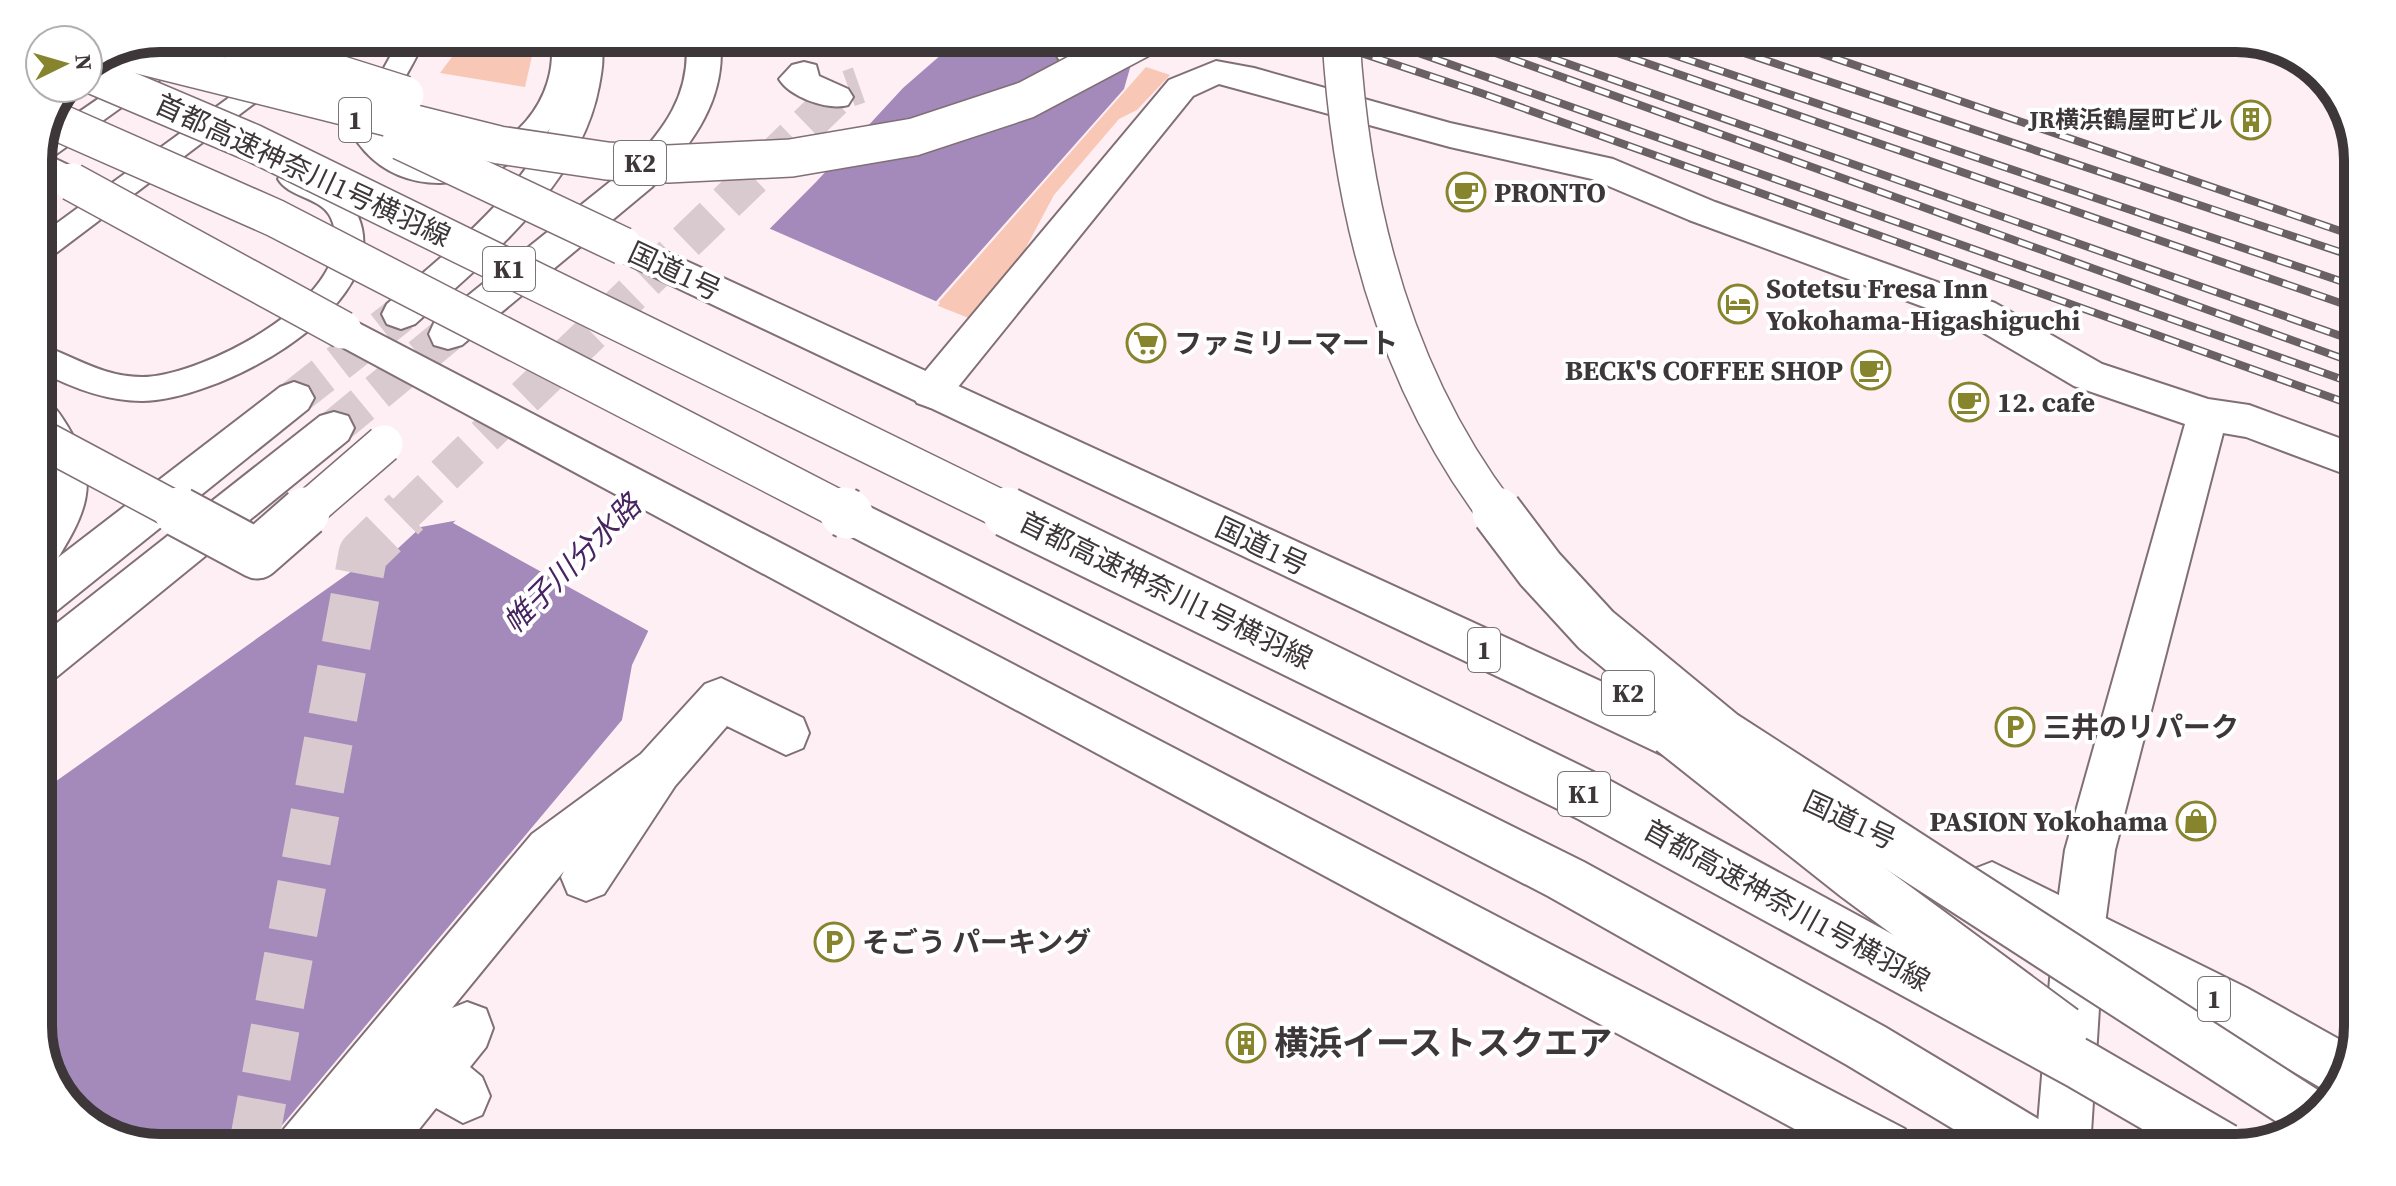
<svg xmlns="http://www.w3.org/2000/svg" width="2396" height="1186" viewBox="0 0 2396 1186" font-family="'Source Serif 4','Noto Sans JP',serif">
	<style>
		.green { fill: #f9c7b5 }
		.water { fill: #a489bb }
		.pier { fill: #feeff4 }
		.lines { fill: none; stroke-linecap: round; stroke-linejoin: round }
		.street-tunnel-far1 { stroke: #d8cacf; stroke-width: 37; stroke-dasharray: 37 19; stroke-linecap: butt }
		.street-tunnel { stroke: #d8cacf; stroke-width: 49; stroke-dasharray: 49 24; stroke-linecap: butt }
		.secondary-tunnel { stroke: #d8cacf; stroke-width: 37; stroke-dasharray: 37 19; stroke-linecap: butt }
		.lane-casing { stroke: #807076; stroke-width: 4 }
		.street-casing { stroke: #807076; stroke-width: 4 }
		.secondary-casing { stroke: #807076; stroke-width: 4 }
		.highway-casing { stroke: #807076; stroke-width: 4 }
		.lane { fill: #fff; fill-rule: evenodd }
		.street { fill: #fff; fill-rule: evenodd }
		.secondary { fill: #fff; fill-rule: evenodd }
		.highway { fill: #fff; fill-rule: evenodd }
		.rail-casing { stroke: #6a6164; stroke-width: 8 }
		.rail { stroke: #fff; stroke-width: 5; stroke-dasharray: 15; stroke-linecap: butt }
		.street-bridge-far1-casing { stroke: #807076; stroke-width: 40; stroke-linecap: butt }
		.street-bridge-casing { stroke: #807076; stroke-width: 53; stroke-linecap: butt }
		.highway-bridge-far1-casing { stroke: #807076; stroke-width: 40; stroke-linecap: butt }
		.highway-bridge-casing { stroke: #807076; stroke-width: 53; stroke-linecap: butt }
		.street-bridge-far1 { stroke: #fff; stroke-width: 37 }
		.street-bridge { stroke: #fff; stroke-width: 49 }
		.highway-bridge-far1 { stroke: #fff; stroke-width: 37 }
		.highway-bridge { stroke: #fff; stroke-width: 49 }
		.labels { text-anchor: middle; stroke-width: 8; stroke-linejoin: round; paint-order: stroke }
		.far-poi-label { font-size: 24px; font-weight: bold; fill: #3e3739; stroke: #fff; text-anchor: end }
		.shield { fill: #fff; stroke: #787374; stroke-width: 2 }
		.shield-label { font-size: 26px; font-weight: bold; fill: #3e3739 }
		.street-label { font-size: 28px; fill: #3e3739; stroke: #fff }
		.poi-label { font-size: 28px; font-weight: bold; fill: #3e3739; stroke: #fff; text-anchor: start }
		.water-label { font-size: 30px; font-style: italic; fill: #482461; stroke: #fff }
		.near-poi-label { font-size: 34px; font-weight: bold; fill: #3e3739; stroke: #fff; text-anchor: start }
		.rim { fill: none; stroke: #3e3739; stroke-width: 10 }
	</style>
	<rect width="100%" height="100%" fill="#feeff4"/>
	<g class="green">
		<polygon points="466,38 531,38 534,47 525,87 440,73"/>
		<polygon points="1146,67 1170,75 1137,110 1119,119 1054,195 1015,268 971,319 936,305"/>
	</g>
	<polygon class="water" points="981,38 1176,38 1132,61 1124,89 653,621 632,665 622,720 263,1148 160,1148 107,1136 59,1094 38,1034 38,794 352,571 379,566 421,527 486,515 816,182 903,88 942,54"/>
	<polygon class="pier" points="766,227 940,303 656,623 652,633 453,523 460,516 484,511"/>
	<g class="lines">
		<g class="street-tunnel-far1">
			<polyline points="294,398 401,314"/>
			<polyline points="404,514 842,91 859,85"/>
		</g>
		<polyline class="street-tunnel" points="253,1148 363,554 406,512"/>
		<polyline class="secondary-tunnel" points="334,428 448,334"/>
		<defs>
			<g id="lane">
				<polygon points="187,38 218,38 48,160 38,162 38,153 47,134"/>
				<polygon points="311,38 341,38 48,259 38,263 38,237"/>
				<path d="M399,38h26c-13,33 -37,61 -45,95 9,11 19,23 32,28 12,5 25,3 37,1 61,-7 111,-61 102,-124h26c18,116 -159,204 -225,96 10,-36 33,-62 47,-96z"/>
				<path d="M292,169c31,9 63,26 70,60 18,86 -148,172 -220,172 -36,0 -72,-14 -104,-31v-26c36,12 64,33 104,33 60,0 223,-83 189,-159 -9,-21 -42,-20 -53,-39l4,-7z"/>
				<path d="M38,397c15,5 22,17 30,30 36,59 15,90 -18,144l-12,4v-44l19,-50 -7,-28 -12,-20z"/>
			</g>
			<g id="street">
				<path d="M565,38h34c6,16 3,32 0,48 -18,99 -114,175 -184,238l-14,5 -14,-5 -5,-10 5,-10c70,-61 160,-128 179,-223 3,-15 5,-29 -1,-43z"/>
				<polygon points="1216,61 1254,68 1450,123 1613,159 1715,202 1995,303 2102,364 2208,399 2249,405 2358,445 2358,479 2246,437 2223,433 2115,850 2104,931 2097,949 2079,956 2061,949 2054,931 2065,850 2185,424 2074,386 1967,323 1689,220 1592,179 1450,147 1219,84 1193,96 945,403 931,408 917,403 911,392 917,381 1169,80"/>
				<path d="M804,62l12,3 3,11 29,13 5,8 -5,8c-20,6 -58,-8 -69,-26l13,-14z"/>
				<polygon points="294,382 308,387 314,398 308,409 54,613 38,618 38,573 280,387"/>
				<path d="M58,434l15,5 6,12c-9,17 -23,26 -41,32v-40z"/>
				<polygon points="721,678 803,718 809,733 803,748 786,755 727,726 675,786 604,894 586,901 568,894 561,877 564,871 452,1008 467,1002 486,1009 493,1028 486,1047 470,1067 482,1077 490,1096 482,1115 463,1123 436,1108 404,1148 342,1148 345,1140 338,1148 276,1148 284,1129 532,834 641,754 705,684"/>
			</g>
			<g id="secondary">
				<path d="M686,38h34c7,61 -28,107 -68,149l-190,158 -14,4 -14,-4 -5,-11 5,-11 192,-154c38,-38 66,-75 60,-131z"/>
				<polygon points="334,412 348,416 354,428 348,440 54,679 38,685 38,638 320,416"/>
				<polygon points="2079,906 2097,913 2104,931 2090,1148 2036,1148 2054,931 2061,913"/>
			</g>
			<g id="highway">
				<polygon points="1072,38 1114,38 1109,46 1072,64 1060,61 1055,53"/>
				<polygon points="39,151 85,173 90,182 85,191 72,195 38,179"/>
				<polygon points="623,232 1718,735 1725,750 1718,765 1701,772 1684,765 610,256 604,246 610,236"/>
				<polygon points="343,315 1905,1129 1913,1148 1830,1148 329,340 324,330 329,320"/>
				<polygon points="848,496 1584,862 1885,1027 2055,1129 2063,1148 1985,1148 1847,1065 1548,896 833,527 827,514 833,501"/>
				<polygon points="1992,862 2247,988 2353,1047 2346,1079 2333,1094 2328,1092 2211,1024 1974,903 1967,886 1974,869"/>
			</g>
		</defs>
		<use href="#lane" class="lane-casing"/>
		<use href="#street" class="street-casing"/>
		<use href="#secondary" class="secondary-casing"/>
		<use href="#highway" class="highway-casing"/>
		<use href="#lane" class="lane"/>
		<use href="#street" class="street"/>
		<use href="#secondary" class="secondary"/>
		<use href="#highway" class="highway"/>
		<defs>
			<g id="rail">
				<polyline points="1316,38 1481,93 2358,407"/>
				<polyline points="1376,38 2358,385"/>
				<polyline points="1454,38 2358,364"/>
				<polyline points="1495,38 2358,342"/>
				<polyline points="1574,38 2358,309"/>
				<polyline points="1624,38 2358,287"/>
				<polyline points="1699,38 2358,258"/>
				<polyline points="1776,38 2358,237"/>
			</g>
		</defs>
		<use href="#rail" class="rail-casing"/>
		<use href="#rail" class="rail"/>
		<defs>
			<g id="street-bridge-far1">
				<polyline points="38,437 182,514"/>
				<polyline points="303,514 384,444"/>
			</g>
			<polyline id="street-bridge" points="179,512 257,554 305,512"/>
			<g id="highway-bridge-far1">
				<polyline points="224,38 405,95"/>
				<path d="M1341,38c10,170 52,338 157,476"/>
				<polyline points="127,52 499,145 607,161 668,164 791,158 914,137 1026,100 1143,38"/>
				<polyline points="88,73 253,143 1011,514"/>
				<polyline points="53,120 275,218 848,514"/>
				<polyline points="401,141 623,246"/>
				<polyline points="72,182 343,330"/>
			</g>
			<g id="highway-bridge">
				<polyline points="844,512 848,514"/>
				<polyline points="1007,512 1589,797 2081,1065 2224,1148"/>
				<polyline points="1497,512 1540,569 1596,630 1722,734 2313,1116"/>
				<polyline points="1672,731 1856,877 2063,1030"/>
			</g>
		</defs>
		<use href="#street-bridge-far1" class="street-bridge-far1-casing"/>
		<use href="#street-bridge" class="street-bridge-casing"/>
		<use href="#highway-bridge-far1" class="highway-bridge-far1-casing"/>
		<use href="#highway-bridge" class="highway-bridge-casing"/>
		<use href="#street-bridge-far1" class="street-bridge-far1"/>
		<use href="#street-bridge" class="street-bridge"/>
		<use href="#highway-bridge-far1" class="highway-bridge-far1"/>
		<use href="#highway-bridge" class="highway-bridge"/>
	</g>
	<defs>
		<symbol id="building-ring" viewBox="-11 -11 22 22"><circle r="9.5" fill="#fff" stroke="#86842d" stroke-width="1.5"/><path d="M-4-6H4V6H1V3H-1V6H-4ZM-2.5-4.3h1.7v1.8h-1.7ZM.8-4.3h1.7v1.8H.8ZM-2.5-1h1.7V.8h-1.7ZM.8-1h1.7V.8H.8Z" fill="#86842d"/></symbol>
		<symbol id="cafe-ring" viewBox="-11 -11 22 22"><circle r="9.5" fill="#fff" stroke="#86842d" stroke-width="1.5"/><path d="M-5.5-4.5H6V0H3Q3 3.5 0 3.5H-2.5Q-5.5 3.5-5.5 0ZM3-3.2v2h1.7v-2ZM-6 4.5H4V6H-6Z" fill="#86842d"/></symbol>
		<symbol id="hotel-ring" viewBox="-11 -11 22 22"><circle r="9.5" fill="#fff" stroke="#86842d" stroke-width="1.5"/><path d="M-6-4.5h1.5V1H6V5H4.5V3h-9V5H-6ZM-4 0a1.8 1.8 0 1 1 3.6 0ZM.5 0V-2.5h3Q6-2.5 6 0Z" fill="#86842d"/></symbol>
		<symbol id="supermarket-ring" viewBox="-11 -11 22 22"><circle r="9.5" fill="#fff" stroke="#86842d" stroke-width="1.5"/><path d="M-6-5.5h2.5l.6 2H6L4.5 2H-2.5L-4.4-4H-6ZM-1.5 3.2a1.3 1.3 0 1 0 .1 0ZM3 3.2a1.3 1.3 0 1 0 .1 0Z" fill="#86842d"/></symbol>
		<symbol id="parking-ring" viewBox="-11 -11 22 22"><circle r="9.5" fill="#fff" stroke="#86842d" stroke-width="1.5"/><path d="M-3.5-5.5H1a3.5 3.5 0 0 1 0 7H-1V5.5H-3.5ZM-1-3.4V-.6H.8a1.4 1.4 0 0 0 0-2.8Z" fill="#86842d"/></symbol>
		<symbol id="shop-ring" viewBox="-11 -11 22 22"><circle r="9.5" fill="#fff" stroke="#86842d" stroke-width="1.5"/><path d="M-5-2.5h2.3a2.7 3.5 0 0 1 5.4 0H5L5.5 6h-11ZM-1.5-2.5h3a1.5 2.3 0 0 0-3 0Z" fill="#86842d"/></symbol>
	</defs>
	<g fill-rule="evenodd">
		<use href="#building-ring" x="2229" y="98" width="44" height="44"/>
		<use href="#cafe-ring" x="1444" y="170" width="44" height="44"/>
		<use href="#hotel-ring" x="1716" y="282" width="44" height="44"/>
		<use href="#supermarket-ring" x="1124" y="321" width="44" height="44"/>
		<use href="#cafe-ring" x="1849" y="348" width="44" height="44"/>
		<use href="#cafe-ring" x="1947" y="380" width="44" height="44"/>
		<use href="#parking-ring" x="1993" y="705" width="44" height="44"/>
		<use href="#shop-ring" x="2174" y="799" width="44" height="44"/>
		<use href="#parking-ring" x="812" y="920" width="44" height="44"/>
		<use href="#building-ring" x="1224" y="1021" width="44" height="44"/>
	</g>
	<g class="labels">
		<g class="far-poi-label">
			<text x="2223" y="128">JR横浜鶴屋町ビル</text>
		</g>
		<g class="shield">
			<rect x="339" y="98" width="32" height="44" rx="6"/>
			<rect x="614" y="141" width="52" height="44" rx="6"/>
			<rect x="483" y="247" width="52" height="44" rx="6"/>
			<rect x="1468" y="628" width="32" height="44" rx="6"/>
			<rect x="1602" y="671" width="52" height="44" rx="6"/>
			<rect x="1558" y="772" width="52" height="44" rx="6"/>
			<rect x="2198" y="977" width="32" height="44" rx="6"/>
		</g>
		<g class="shield-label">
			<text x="355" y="129">1</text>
			<text x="640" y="172">K2</text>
			<text x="509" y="278">K1</text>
			<text x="1484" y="659">1</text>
			<text x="1628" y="702">K2</text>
			<text x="1584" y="803">K1</text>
			<text x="2214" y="1008">1</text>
		</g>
		<g class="street-label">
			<text transform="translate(303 170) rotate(25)" y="10">首都高速神奈川1号横羽線</text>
			<text transform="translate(675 271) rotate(25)" y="10">国道1号</text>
			<text transform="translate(1262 546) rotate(25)" y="10">国道1号</text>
			<text transform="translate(1166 590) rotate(26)" y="10">首都高速神奈川1号横羽線</text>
			<text transform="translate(1850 820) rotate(25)" y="10">国道1号</text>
			<text transform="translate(1787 905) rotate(29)" y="10">首都高速神奈川1号横羽線</text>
		</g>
		<g class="poi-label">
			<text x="1494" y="202">PRONTO</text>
			<text x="1766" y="298">Sotetsu Fresa Inn<tspan x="1766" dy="32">Yokohama-Higashiguchi</tspan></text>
			<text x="1174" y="353">ファミリーマート</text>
			<text x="1843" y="380" text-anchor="end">BECK'S COFFEE SHOP</text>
			<text x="1997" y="412">12. cafe</text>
			<text x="2043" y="737">三井のリパーク</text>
			<text x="2168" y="831" text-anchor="end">PASION Yokohama</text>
			<text x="862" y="952">そごう パーキング</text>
		</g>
		<g class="water-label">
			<text transform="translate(572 564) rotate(-45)" y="10">帷子川分水路</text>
		</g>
		<g class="near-poi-label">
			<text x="1274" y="1055">横浜イーストスクエア</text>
		</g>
	</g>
	<path d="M0 0H2396V1186H0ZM160 52H2236A108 108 0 0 1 2344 160V1026A108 108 0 0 1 2236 1134H160A108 108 0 0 1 52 1026V160A108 108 0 0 1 160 52Z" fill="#fff" fill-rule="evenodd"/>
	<path class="rim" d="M160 52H2236A108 108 0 0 1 2344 160V1026A108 108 0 0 1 2236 1134H160A108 108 0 0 1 52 1026V160A108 108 0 0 1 160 52Z"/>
	<g transform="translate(64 64) rotate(85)"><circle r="38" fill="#ffffff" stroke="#b2afb0" stroke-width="2"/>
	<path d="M0-6L14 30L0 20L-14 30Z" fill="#86842d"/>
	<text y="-12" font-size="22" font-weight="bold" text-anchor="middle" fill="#3e3739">N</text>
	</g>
</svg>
